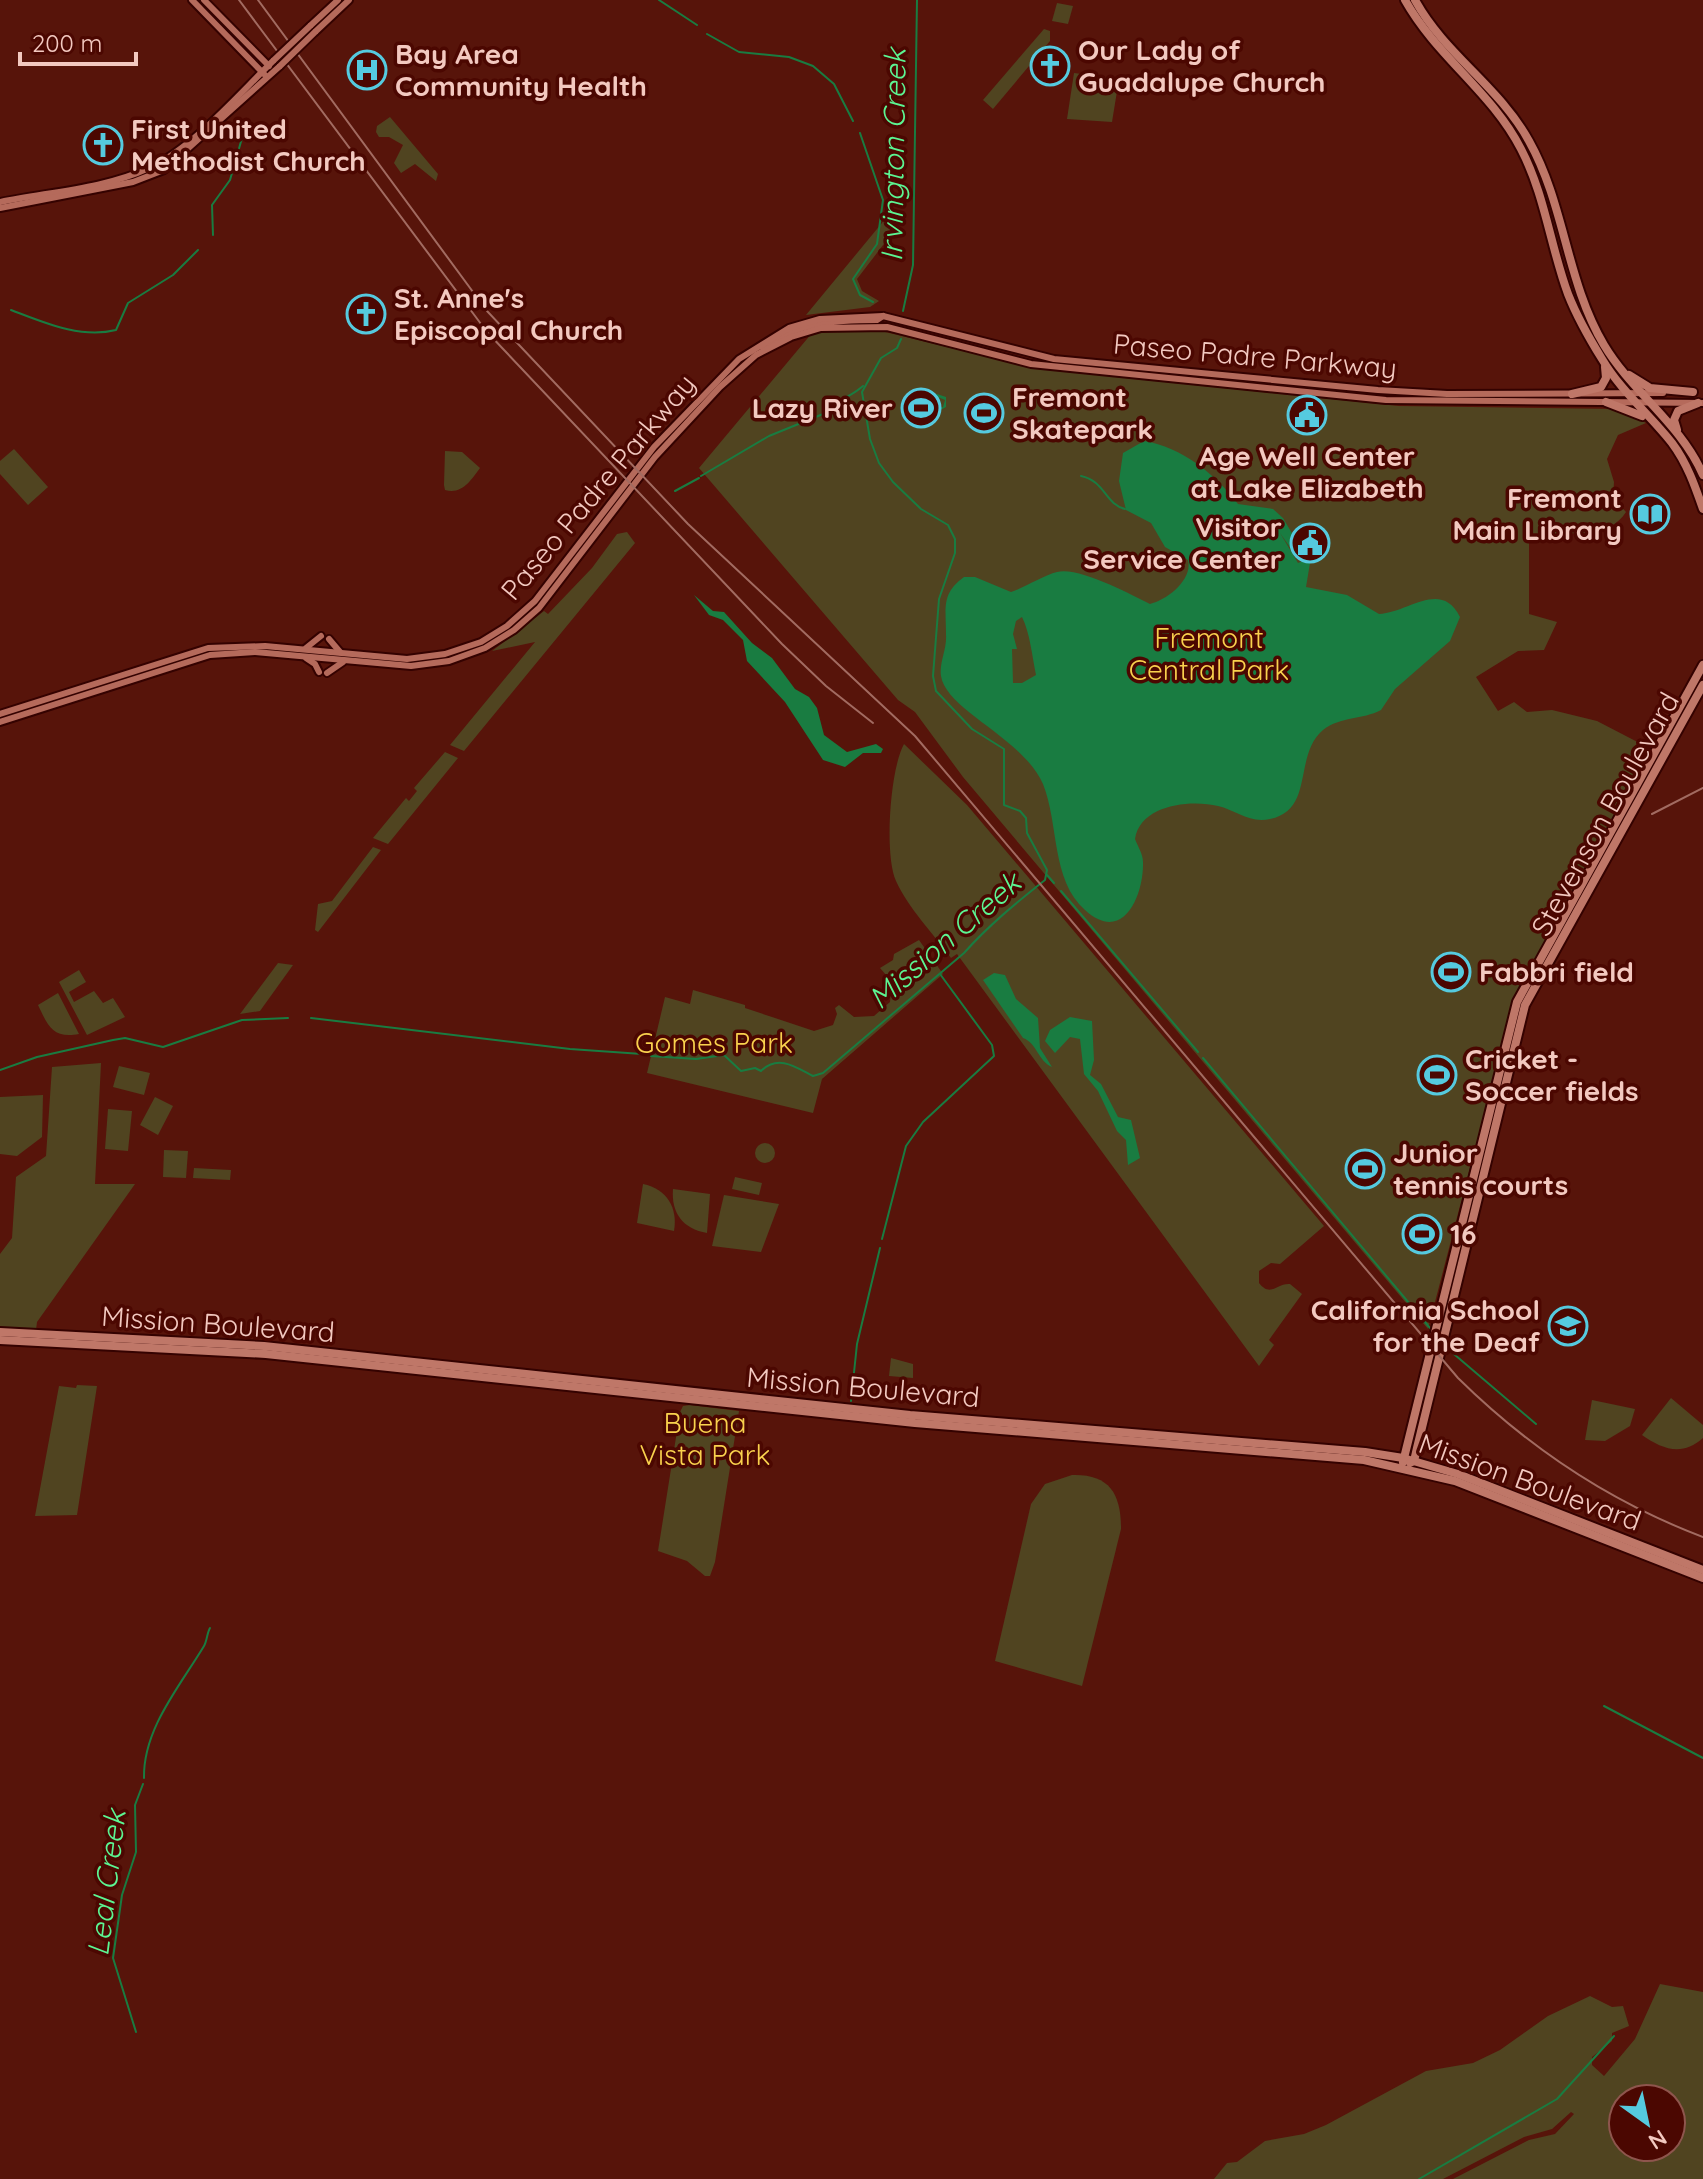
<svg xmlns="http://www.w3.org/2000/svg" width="1703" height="2179" viewBox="0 0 1703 2179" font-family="Quicksand,sans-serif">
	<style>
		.green { fill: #504420; fill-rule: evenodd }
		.water { fill: #197c41; fill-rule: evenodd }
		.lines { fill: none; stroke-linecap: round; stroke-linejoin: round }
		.stream { stroke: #197c41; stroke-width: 2 }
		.secondary-casing { stroke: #340200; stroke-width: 10 }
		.primary-casing { stroke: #340200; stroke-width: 12 }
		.secondary { stroke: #b56a5b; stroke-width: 6 }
		.primary { stroke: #bf7768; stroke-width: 8 }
		.rail { stroke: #a26b61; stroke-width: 2 }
		.secondary-bridge-casing { stroke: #340200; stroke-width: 10; stroke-linecap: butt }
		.secondary-bridge { stroke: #b56a5b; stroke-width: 6 }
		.labels { text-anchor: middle; stroke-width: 7; stroke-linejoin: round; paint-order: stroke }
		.poi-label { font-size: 28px; font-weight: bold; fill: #f3c9c0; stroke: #4b0701; text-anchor: start }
		.street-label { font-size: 28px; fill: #f3c9c0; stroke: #4b0701 }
		.park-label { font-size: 28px; fill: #f9d14d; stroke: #4b0701 }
		.water-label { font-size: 30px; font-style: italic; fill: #5cf592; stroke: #4b0701 }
	</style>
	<rect width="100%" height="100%" fill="#57140a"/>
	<g class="green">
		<polygon points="1057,3 1073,6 1068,24 1052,21"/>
		<polygon points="1044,29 1050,31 1050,41 993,109 983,100"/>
		<polygon points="1074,73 1119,79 1112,122 1067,119"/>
		<polygon points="390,117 438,174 436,181 415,164 401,173 394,163 403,145 389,137 379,137 376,132 377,126"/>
		<polygon points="891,212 890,236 857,279 862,291 879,301 870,307 806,315"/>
		<path d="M873,329l165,40 361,37 218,3 29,14 -28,12 -11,24 7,23 -1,16 13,14c-16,26 -53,20 -81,23l-2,7 -14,1v71l28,8 -13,28 -26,1 -42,26 22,34 16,-9 13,10 25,-2 45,11 54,28 -139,257 -84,323 -465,-552 -48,-65 -17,-12 -199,-232 113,-135z"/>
		<polygon points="14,449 48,487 28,505 0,474 0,461"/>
		<path d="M445,451l17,1 18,16c-9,12 -18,27 -35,22l-1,-5z"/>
		<polygon points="627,532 635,543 464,751 450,745 535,642 492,651 544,611 548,614 592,568 617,534"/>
		<path d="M904,744l63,61 357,421 -44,38 -9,-1 -12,8v12c12,15 17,0 31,1l12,10 -33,46 5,5 -15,21 -302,-412 -6,4c-17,-24 -43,-50 -55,-77 -12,-26 -6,-112 8,-137z"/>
		<polygon points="445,752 458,758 388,844 373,838 406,798 409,801 417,791 414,788"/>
		<polygon points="373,847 381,850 318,932 315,930 318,904 332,901"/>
		<polygon points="919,940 943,974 822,1079 813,1113 647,1073 665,997 690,1004 693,990 745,1005 745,1008 814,1031 833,1025 837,1014 835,1008 839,1005 854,1017 874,1016 890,1002 892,982 880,968 893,960 894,954"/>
		<polygon points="278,963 293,965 260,1011 240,1014"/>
		<polygon points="79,970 86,982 69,992 74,1002 94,991 103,1003 113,998 125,1017 87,1035 59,982"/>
		<path d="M58,993l21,41c-26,5 -31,-8 -41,-29z"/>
		<polygon points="101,1063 95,1184 135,1184 37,1322 36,1330 0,1328 0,1254 12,1238 16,1177 46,1156 52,1067"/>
		<polygon points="119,1066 150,1073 144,1095 113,1087"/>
		<polygon points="43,1095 42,1137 17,1156 0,1154 0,1097"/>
		<polygon points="155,1097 173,1106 158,1135 140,1125"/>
		<polygon points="108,1109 132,1111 128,1151 105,1149"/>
		<circle cx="765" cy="1153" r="10"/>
		<polygon points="164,1150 188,1151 186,1178 163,1177"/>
		<polygon points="194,1168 231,1170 230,1180 193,1178"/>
		<polygon points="735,1177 762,1183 759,1195 732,1189"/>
		<path d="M643,1184c24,5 35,24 31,47l-37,-8z"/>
		<path d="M673,1189l37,5 -3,39c-24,-4 -36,-20 -34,-44z"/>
		<polygon points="724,1195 779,1204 761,1252 712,1246"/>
		<polygon points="891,1358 913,1364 913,1378 889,1376"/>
		<polygon points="77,1385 97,1386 77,1515 35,1516 59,1386 76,1388"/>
		<path d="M1671,1398l32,27v13c-21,19 -41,11 -61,-3z"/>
		<polygon points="1592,1400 1635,1409 1630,1426 1605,1441 1585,1440"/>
		<polygon points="690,1405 739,1411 715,1562 710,1576 705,1576 687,1561 658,1551 680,1412 683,1406"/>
		<path d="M1072,1475c38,-1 49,19 49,54l-39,157 -87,-25 36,-157 14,-20z"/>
		<path d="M1660,1984l43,8v187h-250l76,-39 26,-6 19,-20 -3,-2 -19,17 -28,8 -81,42h-229l13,-16 10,-1 28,-21 39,-7 22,-9 100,-54 47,-8 27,-13 48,-34 42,-20 22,11 11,-1 6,20 -17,7v8l-20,16v8l12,11 31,-37zM1623,2099h48v48h-48z"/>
	</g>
	<g class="water">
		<path d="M937,394l9,3v10l-27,15 -3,-8 6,-9 -3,-3 5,-4 3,4zM938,397l7,3 -2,7 -14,3 -9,10 1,-10z"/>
		<path d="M1144,441c38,6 71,33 94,63l35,5 10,9 23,39 -7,3 -19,-27 18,30 9,-4 3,4 -4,24 41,8 32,19c29,-1 62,-35 81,3l-10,24 -55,48 -14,21c-19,10 -40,6 -58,20 -30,25 -8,80 -53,89 -20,5 -34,-9 -52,-13 -28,-7 -78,-1 -83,33 3,8 8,15 8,23 1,33 -20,83 -58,48 -34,-30 -26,-86 -42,-126 -20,-46 -97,-74 -102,-108 -2,-13 6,-27 5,-41 0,-28 -5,-41 18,-58h11l36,15c15,-5 33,-17 46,-20 21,-6 75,23 93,32 17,-4 43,-24 38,-44l-23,-13 -14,-24 -25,-13 -7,-29 4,-28zM1022,617c8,16 10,39 14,58l-14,8h-9l-1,-34h5l-4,-15 3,-13z"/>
		<polygon points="694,595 713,611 724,612 752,643 772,658 795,689 809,697 817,708 824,735 847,752 876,744 883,749 881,753 863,753 845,767 823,760 785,702 747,661 743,640 723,620 709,615"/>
		<path d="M994,973l11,2 11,24 22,19 2,30 12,19c-14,-6 -15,-24 -29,-29l-40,-58z"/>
		<polygon points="1070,1017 1092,1021 1094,1060 1090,1075 1101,1084 1118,1117 1131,1120 1140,1158 1128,1165 1126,1140 1117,1131 1098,1091 1084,1074 1080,1039 1070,1037 1055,1053 1045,1041 1050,1030"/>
	</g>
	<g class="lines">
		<g class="stream">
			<polyline points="659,0 697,25"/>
			<polyline points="707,34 739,52 789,57 813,66 834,84 853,121"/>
			<polyline points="860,133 883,200 877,244 853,279 860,295 873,302"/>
			<polyline points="213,235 212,205 230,180 244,131"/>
			<path d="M11,310c32,12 69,29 105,20l12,-27 45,-28 25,-25"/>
			<polyline points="903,311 913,265 917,0"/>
			<path d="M701,476l68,-40 59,-24c9,-12 24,-16 35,-26"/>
			<path d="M1081,476c24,5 24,28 44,33"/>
			<polyline points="675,491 699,478"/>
			<polyline points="1047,875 1054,883"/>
			<polyline points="1061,891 1198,1052"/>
			<polyline points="311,1018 570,1049 642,1054"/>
			<path d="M651,1056l45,3 28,-4 17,16 14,-3 6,3c17,-17 35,-4 52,5l10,-3 141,-120c25,-28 52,-50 81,-73l2,-10 -20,-37 -1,-15 -6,-7 -16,-6v-56l-32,-20 -36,-38 -3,-15 6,-77 16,-46v-14l-7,-14 -27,-16 -28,-27 -14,-19 -9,-24 -8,-47 19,-34 16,-10 4,-9"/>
			<polyline points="1203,1058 1430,1328"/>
			<polyline points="0,1070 37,1057 113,1040 125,1038 163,1047 242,1020 288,1018"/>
			<polyline points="882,1239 906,1146 923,1122 994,1056 992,1045 940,974"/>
			<polyline points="1448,1349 1536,1424"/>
			<polyline points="851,1401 857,1344 880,1248"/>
			<polyline points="1604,1706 1703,1758"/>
			<path d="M144,1778c-1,-49 36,-92 60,-132 3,-5 3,-13 6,-18"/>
			<polyline points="136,2032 113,1958 122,1895 136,1852 135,1805 143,1784"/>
			<polyline points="1419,2179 1557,2099 1614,2036"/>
		</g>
		<defs>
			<g id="secondary">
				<polyline points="192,0 265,75"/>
				<polyline points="204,0 269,66"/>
				<polyline points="310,26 338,0"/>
				<polyline points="315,32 349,0"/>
				<path d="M0,202c48,-10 104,-13 149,-34 45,-21 89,-73 125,-108"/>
				<polyline points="0,208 133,182 164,170 280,66"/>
				<path d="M763,348c33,-26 74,-28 114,-28l6,-4"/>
				<polyline points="329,639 340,652"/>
				<polyline points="306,648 321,636"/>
				<polyline points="306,658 315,664 319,672"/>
				<polyline points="327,673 343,662"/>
				<polyline points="0,714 208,648 265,646 407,659 445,654 481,642 507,626 535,601 654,447 739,359 789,328 820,319 883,316 1054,359 1378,390 1447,394 1663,393"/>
				<polyline points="0,722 210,655 255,652 411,666 449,661 485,648 514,630 539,608 655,457 720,387 756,355 791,337 821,328 887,327 1031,364 1386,400 1703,403"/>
			</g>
			<g id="primary">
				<path d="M1405,0c32,57 87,92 116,149 24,46 29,96 47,145 9,23 21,44 34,65 19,32 47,55 70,84 15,20 23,43 31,66"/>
				<path d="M1415,0c30,55 84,86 114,141 36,64 37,140 75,204 28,47 77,79 99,130"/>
				<polyline points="1629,375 1650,388 1693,392"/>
				<polyline points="1572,394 1601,387 1606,378 1605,367"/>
				<polyline points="1606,402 1642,416"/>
				<polyline points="1677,430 1674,420 1678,411 1698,403"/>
				<polyline points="0,1332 264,1346 910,1415 1365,1452 1403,1458 1458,1474 1703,1570"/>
				<polyline points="0,1340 266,1354 915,1423 1364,1460 1455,1481 1703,1578"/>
				<polyline points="1403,1462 1517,1002 1703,665"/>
				<polyline points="1410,1463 1414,1461 1417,1448 1525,1005 1703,685"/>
			</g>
		</defs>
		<use href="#secondary" class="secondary-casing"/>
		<use href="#primary" class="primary-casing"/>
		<use href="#secondary" class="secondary"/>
		<use href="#primary" class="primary"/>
		<g class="rail">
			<polyline points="239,0 487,332 782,644 826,686 873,723"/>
			<path d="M258,0l229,311 201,213 227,212 543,642c70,69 152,124 245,159"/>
			<polyline points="1652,814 1703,788"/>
		</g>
		<defs>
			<g id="secondary-bridge">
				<polyline points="274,60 310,26"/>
				<polyline points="280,66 315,32"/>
			</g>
		</defs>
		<use href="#secondary-bridge" class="secondary-bridge-casing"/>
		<use href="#secondary-bridge" class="secondary-bridge"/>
	</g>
	<defs>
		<symbol id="church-ring" viewBox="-11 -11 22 22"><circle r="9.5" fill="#4b0701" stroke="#55cadf" stroke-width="1.5"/><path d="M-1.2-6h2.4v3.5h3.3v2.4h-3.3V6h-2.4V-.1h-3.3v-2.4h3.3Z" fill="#55cadf"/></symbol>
		<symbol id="hospital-ring" viewBox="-11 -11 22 22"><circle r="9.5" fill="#4b0701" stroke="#55cadf" stroke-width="1.5"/><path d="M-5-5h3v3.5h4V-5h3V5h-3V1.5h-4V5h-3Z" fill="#55cadf"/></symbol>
		<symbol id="stadium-ring" viewBox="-11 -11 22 22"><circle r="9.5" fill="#4b0701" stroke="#55cadf" stroke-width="1.5"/><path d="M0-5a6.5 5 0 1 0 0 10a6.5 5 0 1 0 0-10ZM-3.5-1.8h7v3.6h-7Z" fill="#55cadf"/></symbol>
		<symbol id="civic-ring" viewBox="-11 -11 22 22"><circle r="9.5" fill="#4b0701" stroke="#55cadf" stroke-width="1.5"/><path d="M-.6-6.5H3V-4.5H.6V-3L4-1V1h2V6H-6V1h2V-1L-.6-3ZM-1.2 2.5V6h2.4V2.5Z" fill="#55cadf"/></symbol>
		<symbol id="library-ring" viewBox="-11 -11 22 22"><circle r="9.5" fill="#4b0701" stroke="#55cadf" stroke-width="1.5"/><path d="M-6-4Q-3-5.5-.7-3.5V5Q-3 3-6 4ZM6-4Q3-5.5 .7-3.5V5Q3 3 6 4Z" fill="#55cadf"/></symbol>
		<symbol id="school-ring" viewBox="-11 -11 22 22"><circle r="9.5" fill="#4b0701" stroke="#55cadf" stroke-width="1.5"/><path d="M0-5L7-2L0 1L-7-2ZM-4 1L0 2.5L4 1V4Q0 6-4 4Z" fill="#55cadf"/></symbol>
	</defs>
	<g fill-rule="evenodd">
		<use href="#church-ring" x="1028" y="44" width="44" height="44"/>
		<use href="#hospital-ring" x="345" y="48" width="44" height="44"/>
		<use href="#church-ring" x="81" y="123" width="44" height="44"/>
		<use href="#church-ring" x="344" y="292" width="44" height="44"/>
		<use href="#stadium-ring" x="899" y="386" width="44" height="44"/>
		<use href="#stadium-ring" x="962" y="391" width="44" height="44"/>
		<use href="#civic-ring" x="1285" y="393" width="44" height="44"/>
		<use href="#library-ring" x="1628" y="492" width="44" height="44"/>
		<use href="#civic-ring" x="1288" y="521" width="44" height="44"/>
		<use href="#stadium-ring" x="1429" y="950" width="44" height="44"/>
		<use href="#stadium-ring" x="1415" y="1053" width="44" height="44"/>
		<use href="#stadium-ring" x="1343" y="1147" width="44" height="44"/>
		<use href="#stadium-ring" x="1400" y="1212" width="44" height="44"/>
		<use href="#school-ring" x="1546" y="1304" width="44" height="44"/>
	</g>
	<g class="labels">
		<g class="poi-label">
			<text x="1078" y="60">Our Lady of<tspan x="1078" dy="32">Guadalupe Church</tspan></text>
			<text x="395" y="64">Bay Area<tspan x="395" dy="32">Community Health</tspan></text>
			<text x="131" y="139">First United<tspan x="131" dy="32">Methodist Church</tspan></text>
			<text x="394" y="308">St. Anne's<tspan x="394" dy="32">Episcopal Church</tspan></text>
			<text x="1012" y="407">Fremont<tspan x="1012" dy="32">Skatepark</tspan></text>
			<text x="893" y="418" text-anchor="end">Lazy River</text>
			<text x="1307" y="466" text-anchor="middle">Age Well Center<tspan x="1307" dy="32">at Lake Elizabeth</tspan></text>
			<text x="1622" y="508" text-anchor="end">Fremont<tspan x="1622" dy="32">Main Library</tspan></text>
			<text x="1282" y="537" text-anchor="end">Visitor<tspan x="1282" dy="32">Service Center</tspan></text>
			<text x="1479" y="982">Fabbri field</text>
			<text x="1465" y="1069">Cricket -<tspan x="1465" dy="32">Soccer fields</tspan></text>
			<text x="1393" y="1163">Junior<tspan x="1393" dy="32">tennis courts</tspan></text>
			<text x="1450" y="1244">16</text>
			<text x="1540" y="1320" text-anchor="end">California School<tspan x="1540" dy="32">for the Deaf</tspan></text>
		</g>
		<g class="street-label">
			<text transform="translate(1255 356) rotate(5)" y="10">Paseo Padre Parkway</text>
			<text transform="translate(598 487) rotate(-50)" y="10">Paseo Padre Parkway</text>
			<text transform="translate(1605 814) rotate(-61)" y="10">Stevenson Boulevard</text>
			<text transform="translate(218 1324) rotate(4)" y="10">Mission Boulevard</text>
			<text transform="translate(863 1387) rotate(5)" y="10">Mission Boulevard</text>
			<text transform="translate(1530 1482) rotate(20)" y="10">Mission Boulevard</text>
		</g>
		<g class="park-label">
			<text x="1209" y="648">Fremont<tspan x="1209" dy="32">Central Park</tspan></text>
			<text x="714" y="1053">Gomes Park</text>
			<text x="705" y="1433">Buena<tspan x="705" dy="32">Vista Park</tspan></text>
		</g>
		<g class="water-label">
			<text transform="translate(894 155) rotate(-89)" y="10">Irvington Creek</text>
			<text transform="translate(945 941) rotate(-41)" y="10">Mission Creek</text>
			<text transform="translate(107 1883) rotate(-83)" y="10">Leal Creek</text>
		</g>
	</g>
	<g transform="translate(1647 2123) rotate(147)"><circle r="38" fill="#4b0701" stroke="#8e554d" stroke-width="2"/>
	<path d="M0-6L14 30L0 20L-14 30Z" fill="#55cadf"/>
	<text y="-12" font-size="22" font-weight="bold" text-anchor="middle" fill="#f3c9c0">N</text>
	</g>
	<path d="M20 52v12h116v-12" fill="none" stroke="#f3c9c0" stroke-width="4"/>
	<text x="32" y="52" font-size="24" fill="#f3c9c0" stroke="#4b0701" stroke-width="6" paint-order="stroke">200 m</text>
</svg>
